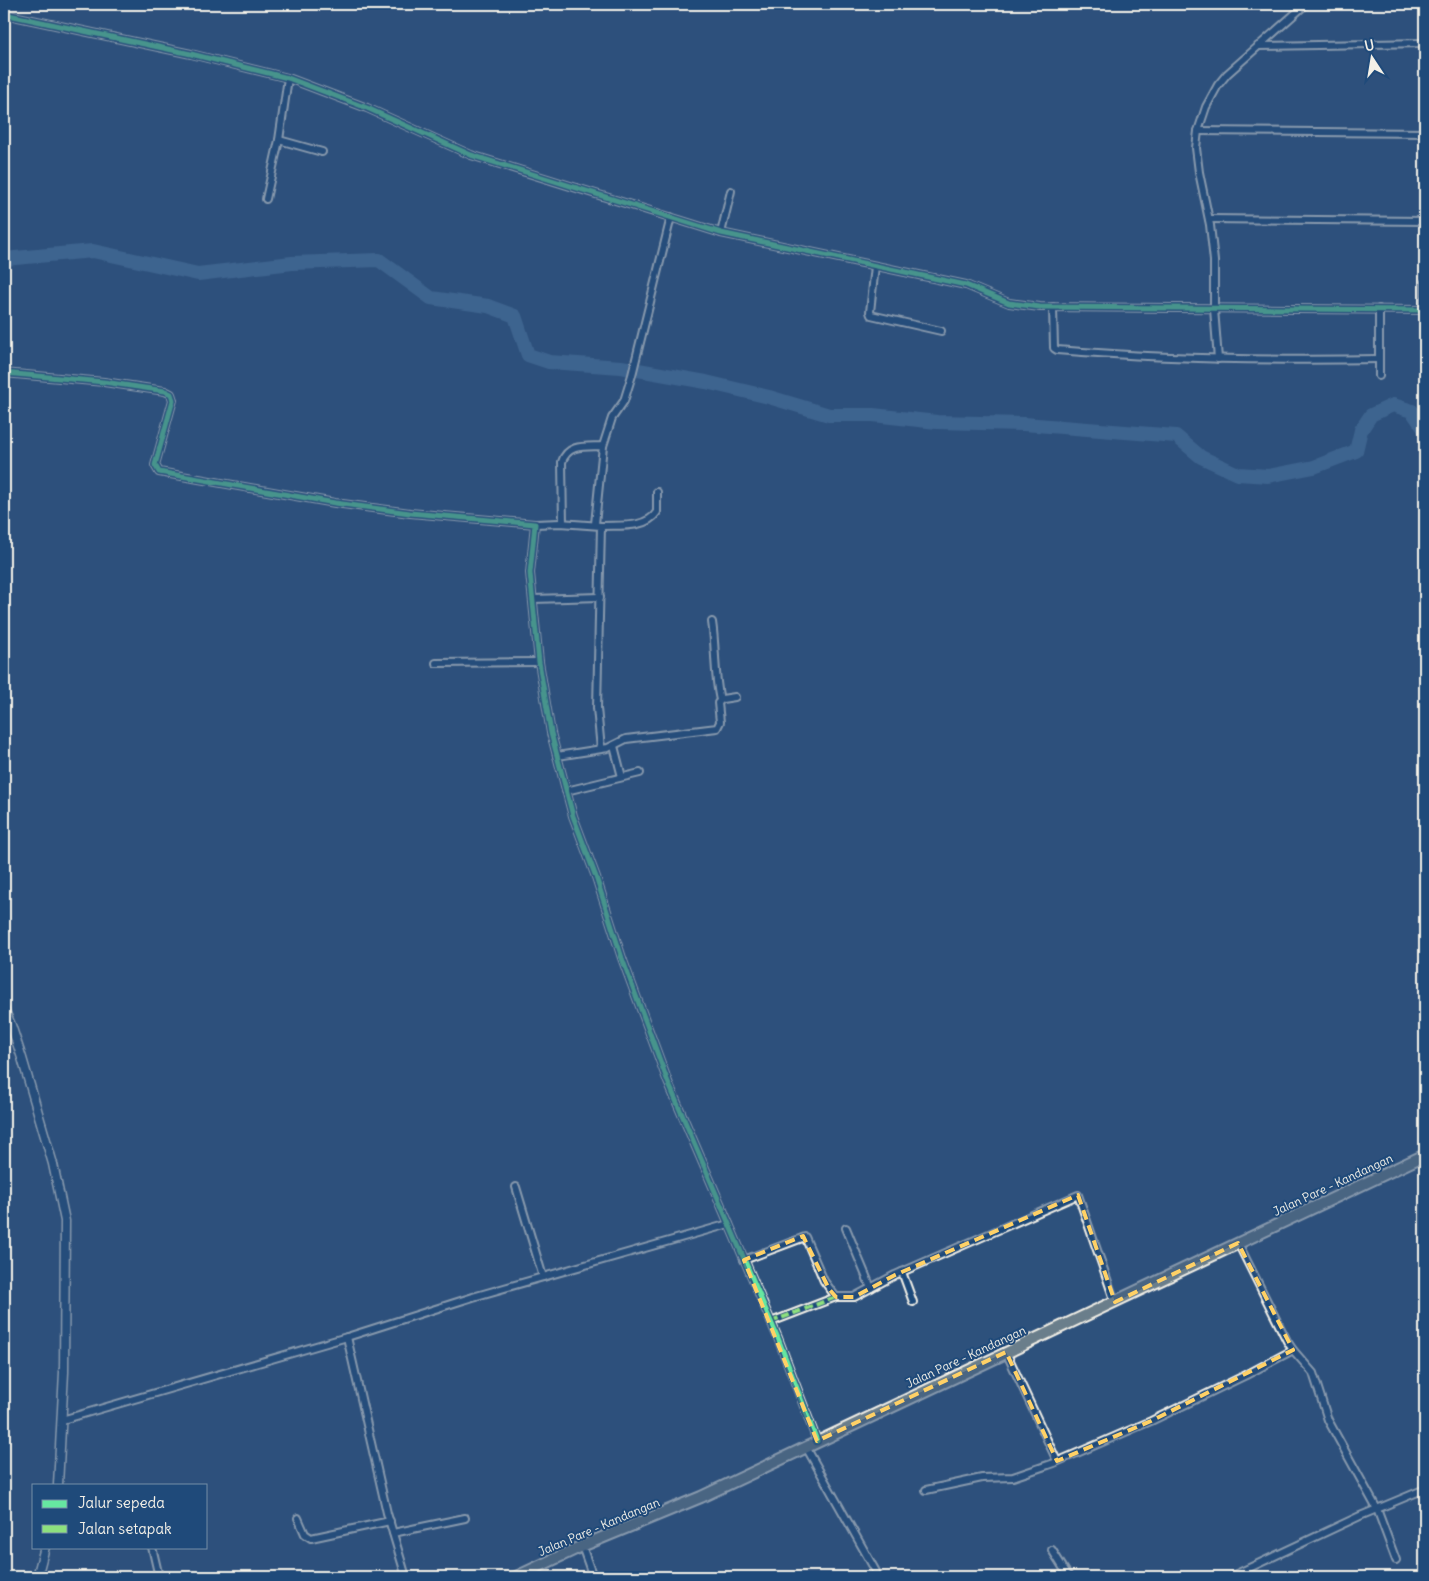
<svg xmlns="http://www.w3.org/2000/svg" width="1429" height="1581" viewBox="0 0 1429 1581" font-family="Delius,sans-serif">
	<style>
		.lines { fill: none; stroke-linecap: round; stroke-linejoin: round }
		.river { stroke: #517ba6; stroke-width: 14 }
		.minor-casing { stroke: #f4f1e8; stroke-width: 10 }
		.tertiary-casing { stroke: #f4f1e8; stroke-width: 11 }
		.primary-casing { stroke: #f4f1e8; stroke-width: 14 }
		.minor { stroke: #1f4a7a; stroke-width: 6 }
		.tertiary { stroke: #1f4a7a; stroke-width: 8 }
		.primary { stroke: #6b7e8b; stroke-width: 10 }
		.quiet { stroke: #8de07e; stroke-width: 4; stroke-dasharray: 8 4; stroke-linecap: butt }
		.cycleway-casing { stroke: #1f4a7a; stroke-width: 8 }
		.cycleway { stroke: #66e7a1; stroke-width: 5 }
		.marked { fill: none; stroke: #ffd166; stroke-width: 4; stroke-dasharray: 10 6; stroke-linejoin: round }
		.labels { text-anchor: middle; stroke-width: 4; stroke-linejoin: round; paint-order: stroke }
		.street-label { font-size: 12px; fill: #f4f1e8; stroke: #1f4a7a }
	</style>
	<rect width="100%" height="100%" fill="#2d517c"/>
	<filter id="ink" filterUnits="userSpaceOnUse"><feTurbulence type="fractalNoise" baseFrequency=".02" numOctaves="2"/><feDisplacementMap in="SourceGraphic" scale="10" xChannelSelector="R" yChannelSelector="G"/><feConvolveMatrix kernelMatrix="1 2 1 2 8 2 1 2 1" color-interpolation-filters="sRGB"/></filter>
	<g filter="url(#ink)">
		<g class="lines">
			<polyline class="river" points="4,259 93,251 198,274 292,263 379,260 431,298 488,306 515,316 528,355 549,362 621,367 706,382 769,397 829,415 873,415 937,422 1024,424 1176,436 1201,457 1238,474 1268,476 1314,467 1356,451 1361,430 1371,415 1393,405 1412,411 1425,430"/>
			<defs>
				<g id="minor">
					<polyline points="4,14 191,54 288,78 367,108 471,155 721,233 966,285 1009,303 1040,307 1425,310"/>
					<polyline points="1258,46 1425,43"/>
					<polyline points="1198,131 1425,133"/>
					<polyline points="279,140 322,152"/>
					<polyline points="266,199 279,140 288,78"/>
					<polyline points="1209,219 1425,221"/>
					<polyline points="721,233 731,191"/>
					<polyline points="875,266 870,312 871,315 941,331"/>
					<path d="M1053,307l1,41 3,2c107,9 214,11 322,9"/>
					<polyline points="1379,309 1379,376"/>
					<polyline points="1425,310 1425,282"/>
					<polyline points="1218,359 1214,309 1214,261 1210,225 1199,172 1196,148 1198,131 1206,107 1218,85 1227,74 1306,4"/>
					<polyline points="4,373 104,382 165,391 171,394 173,400 155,465 159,472 335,503 410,513 535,524 530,573 539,662 551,733 573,816 596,877 622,958 668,1082 778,1338 817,1441"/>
					<path d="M563,523l-1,-61c6,-19 25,-15 41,-16"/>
					<polyline points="535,524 560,523 601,526 597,708 601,749"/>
					<polyline points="595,524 603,446 612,418 624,401 632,375 671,217"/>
					<path d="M601,526c18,-1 45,3 56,-14v-20"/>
					<polyline points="533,599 600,597"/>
					<path d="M712,622c4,26 2,53 8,78"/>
					<polyline points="436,663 539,662"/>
					<polyline points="614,746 622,777"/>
					<polyline points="557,756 608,748 626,739 717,728 720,722 718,703 722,699 735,697"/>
					<polyline points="566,791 640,773"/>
					<polyline points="516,1187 543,1277"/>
					<polyline points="846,1228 871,1288"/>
					<polyline points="744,1260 805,1237 824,1281 836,1297 854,1297 895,1275 1078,1195 1115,1302"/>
					<polyline points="902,1272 913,1302"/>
					<polyline points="771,1322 836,1297"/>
					<polyline points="347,1337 387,1513 406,1577"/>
					<polyline points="1293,1350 1313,1373 1328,1420 1377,1509 1396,1560"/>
					<polyline points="1006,1352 1057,1461"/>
					<polyline points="62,1420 347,1337 473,1297 729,1224"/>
					<polyline points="806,1447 879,1577"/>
					<polyline points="926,1490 982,1478 1013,1477 1054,1463 1151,1421 1246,1375 1293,1350 1287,1341 1238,1243"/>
					<polyline points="298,1518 305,1534 311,1538 390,1521"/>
					<polyline points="393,1533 465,1518"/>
					<polyline points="582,1546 593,1577"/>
					<polyline points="152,1547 159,1577"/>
					<polyline points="1052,1550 1069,1577"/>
					<polyline points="1230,1577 1360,1516 1425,1489"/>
				</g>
				<g id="tertiary">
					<polyline points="4,1009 11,1025 22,1058 53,1164 65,1221 64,1372 58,1485"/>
					<polyline points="37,1577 45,1547"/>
				</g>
				<polyline id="primary" points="516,1577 582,1546 701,1497 1425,1155"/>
			</defs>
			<use href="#minor" class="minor-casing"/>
			<use href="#tertiary" class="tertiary-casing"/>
			<use href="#primary" class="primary-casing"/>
			<use href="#minor" class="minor"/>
			<use href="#tertiary" class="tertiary"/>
			<use href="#primary" class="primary"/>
			<polyline class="quiet" points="771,1322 836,1297"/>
			<defs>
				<g id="cycleway">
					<polyline points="4,14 191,54 288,78 367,108 471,155 721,233 966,285 1009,303 1040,307 1425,310"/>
					<polyline points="4,373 104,382 165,391 171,394 173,400 155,465 159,472 335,503 410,513 535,524 530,573 539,662 551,733 573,816 596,877 622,958 668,1082 778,1338 817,1441"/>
				</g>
			</defs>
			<use href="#cycleway" class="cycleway-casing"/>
			<use href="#cycleway" class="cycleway"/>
		</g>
	</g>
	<path d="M0 0H1429V1581H0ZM1078,1195l37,107 123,-59 55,107 -142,71 -94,40 -51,-109 -189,89 -73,-181 59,-24 26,53 7,8h18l41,-22z" fill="#2d517c" fill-opacity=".55" fill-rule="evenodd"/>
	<path class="marked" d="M1078,1195l37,107 123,-59 55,107 -142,71 -94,40 -51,-109 -189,89 -73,-181 59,-24 26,53 7,8h18l41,-22z"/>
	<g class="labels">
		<g class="street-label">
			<text transform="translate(1333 1185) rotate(-25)" y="4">Jalan Pare - Kandangan</text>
			<text transform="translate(966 1357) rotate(-25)" y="4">Jalan Pare - Kandangan</text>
			<text transform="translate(599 1527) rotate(-23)" y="4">Jalan Pare - Kandangan</text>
		</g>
	</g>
	<rect width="1429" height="1581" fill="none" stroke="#1f4a7a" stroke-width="20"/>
	<rect x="10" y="10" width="1409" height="1561" fill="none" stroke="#f4f1e8" stroke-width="2" filter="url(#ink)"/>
	<rect x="32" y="1484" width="175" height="65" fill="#1f4a7a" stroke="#748da6"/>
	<rect x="42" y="1500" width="25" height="8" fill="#66e7a1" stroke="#748da6"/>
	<text x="78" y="1508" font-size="15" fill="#f4f1e8">Jalur sepeda</text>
	<rect x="42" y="1525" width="25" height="8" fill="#8de07e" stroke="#748da6"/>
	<text x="78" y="1534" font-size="15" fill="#f4f1e8">Jalan setapak</text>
	<g transform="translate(1372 58) rotate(348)" stroke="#1f4a7a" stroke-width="4" paint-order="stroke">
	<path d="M0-4L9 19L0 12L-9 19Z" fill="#f4f1e8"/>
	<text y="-8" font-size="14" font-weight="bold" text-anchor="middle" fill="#f4f1e8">U</text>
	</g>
</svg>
